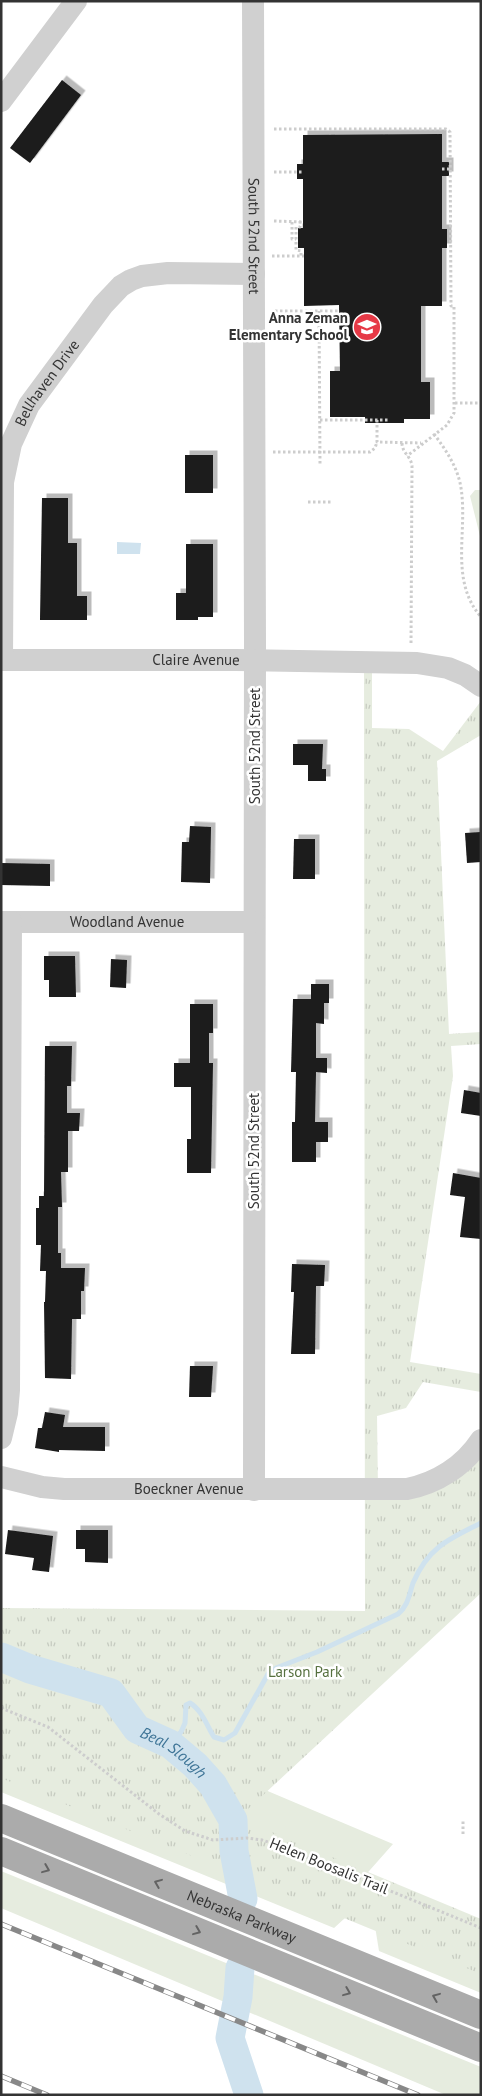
<svg xmlns="http://www.w3.org/2000/svg" width="482" height="2096" viewBox="0 0 482 2096" font-family="'PT Sans',sans-serif">
	<style>
		.grass { fill: #e6ecdf }
		.park { fill: url(#park-tufts) }
		.water { fill: #cfe2ee }
		.lines { fill: none; stroke-linecap: round; stroke-linejoin: round }
		.stream { stroke: #cfe2ee; stroke-width: 5 }
		.river { stroke: #cfe2ee; stroke-width: 29 }
		.building { fill: #1a1a1a; filter: url(#shadow) }
		.path { stroke: #cdcdcd; stroke-width: 3; stroke-dasharray: 2.5 2.5; stroke-linecap: butt }
		.minor { stroke: #d0d0d0; stroke-width: 22 }
		.major { stroke: #ababab; stroke-width: 28 }
		.rail-casing { stroke: #888; stroke-width: 5.5 }
		.rail { stroke: #fff; stroke-width: 4; stroke-dasharray: 11; stroke-linecap: butt }
		.oneway { stroke: #636363 }
		.labels { text-anchor: middle; stroke-width: 5; stroke-linejoin: round; paint-order: stroke }
		.street-label { font-size: 15px; fill: #333; stroke: #fff }
		.poi-label { font-size: 15px; font-weight: bold; fill: #333; stroke: #fff; text-anchor: end }
		.park-label { font-size: 15px; fill: #56703f; stroke: #fff }
		.water-label { font-size: 16px; font-style: italic; fill: #3f7597; stroke: #fff }
	</style>
	<defs>
		<pattern id="park-tufts" width="24" height="20" patternUnits="userSpaceOnUse" patternTransform="scale(1.25)"><rect width="24" height="20" fill="#e6ecdf"/><path d="M3 7l-1-3M5 7V3M7 7l1-3M15 17l-1-3M17 17v-4M19 17l1-3" fill="none" stroke="#c6cbc0"/></pattern>
		<filter id="shadow"><feDropShadow dx="4.5" dy="-4.5" stdDeviation="0" flood-color="#0004"/></filter>
	</defs>
	<rect width="100%" height="100%" fill="#fff"/>
	<g class="grass">
		<polygon points="475,490 481,490 481,540 470,496"/>
		<polygon points="1,1678 393,1844 362,1879 355,1909 334,1928 1,1792"/>
		<polygon points="1,1871 481,2067 481,2095 446,2095 1,1908"/>
		<polygon points="374,1920 481,1927 481,1993 379,1951"/>
	</g>
	<polygon class="park" points="364,661 372,661 372,728 409,729 443,751 481,701 481,735 437,761 449,1034 481,1032 481,1044 451,1046 453,1076 410,1362 481,1374 481,1392 423,1382 406,1408 377,1416 378,1490 407,1489 481,1440 481,1593 248,1809 255,1825 481,1919 481,1974 1,1778 1,1608 365,1611"/>
	<polygon class="water" points="117,542 141,543 140,554 117,554"/>
	<g class="lines">
		<path class="stream" d="M170,1744l11,-12 4,-9 1,-18 4,-2c12,7 17,23 24,34l10,3 11,-7 33,-59 8,-6 41,-16 81,-38c10,-8 11,-19 15,-31 15,-35 35,-44 68,-60"/>
		<g class="river">
			<path id="s1" d="M1,1657l29,12 81,24 26,36 33,15 25,21 18,20 20,35 1,31 9,48"/>
			<polyline points="240,1968 238,1997 230,2038 249,2095"/>
		</g>
	</g>
	<g class="building">
		<polygon points="62,80 81,95 30,163 10,148"/>
		<polygon points="442,134 442,162 449,162 449,176 442,176 442,229 447,229 447,248 442,248 442,306 421,306 421,382 430,382 430,419 404,419 404,423 365,423 365,417 330,417 330,371 340,371 339,305 304,306 304,248 298,248 298,228 303,228 303,179 297,179 297,164 303,164 303,135"/>
		<rect x="185" y="455" width="28" height="38"/>
		<polygon points="42,498 68,498 68,543 77,543 77,596 87,596 87,620 40,620"/>
		<polygon points="186,544 213,544 213,617 198,617 198,620 176,620 176,593 186,593"/>
		<polygon points="293,744 323,744 322,769 326,769 326,781 308,781 308,765 293,765"/>
		<polygon points="190,826 211,827 210,883 181,882 182,842 189,842"/>
		<polygon points="481,832 481,862 467,863 465,833"/>
		<polygon points="294,839 315,839 315,879 293,879"/>
		<polygon points="1,863 50,864 50,886 1,885"/>
		<polygon points="44,956 75,956 76,997 49,997 49,980 44,980"/>
		<polygon points="111,959 127,960 126,988 110,987"/>
		<polygon points="311,984 329,984 329,1003 324,1003 324,1024 316,1023 316,1058 327,1058 327,1073 316,1072 315,1122 328,1122 328,1142 316,1142 316,1162 292,1162 292,1122 295,1122 296,1072 291,1072 293,999 311,999"/>
		<polygon points="190,1004 213,1004 213,1033 209,1033 209,1063 213,1063 211,1173 187,1173 187,1139 191,1139 191,1087 174,1087 174,1063 190,1063"/>
		<polygon points="45,1046 72,1046 71,1086 67,1086 67,1113 80,1113 79,1131 68,1131 68,1172 61,1172 62,1207 58,1207 58,1253 61,1253 61,1268 85,1268 84,1291 81,1291 81,1319 72,1319 71,1379 45,1378 44,1302 45,1302 46,1271 40,1271 41,1245 36,1245 36,1208 39,1208 39,1196 44,1196"/>
		<polygon points="464,1090 481,1093 481,1116 461,1113"/>
		<polygon points="453,1173 481,1178 481,1239 460,1237 465,1197 450,1195"/>
		<polygon points="292,1264 325,1265 324,1286 316,1286 315,1354 291,1354 294,1292 291,1292"/>
		<polygon points="190,1366 213,1366 211,1397 189,1397"/>
		<polygon points="45,1412 65,1415 63,1427 105,1427 105,1451 59,1450 59,1452 35,1448 38,1428 42,1428"/>
		<polygon points="8,1530 53,1536 49,1572 32,1570 34,1558 5,1554"/>
		<polygon points="76,1530 108,1530 108,1563 85,1562 85,1549 76,1549"/>
	</g>
	<g class="lines">
		<g class="path">
			<polyline points="274,129 446,129 450,132 451,306 454,306 454,413 447,425 407,456"/>
			<polyline points="442,169 451,169"/>
			<polyline points="274,172 303,172"/>
			<polyline points="274,221 303,222"/>
			<polyline points="300,221 300,227 296,227 296,250 301,251 301,256"/>
			<polyline points="292,222 292,239 296,239"/>
			<polyline points="272,256 304,256"/>
			<polyline points="275,311 339,311"/>
			<polyline points="319,311 320,464"/>
			<polyline points="455,403 481,403"/>
			<polyline points="320,420 389,420"/>
			<polyline points="377,420 377,442 421,443"/>
			<path d="M434,434c12,16 24,34 27,54 7,44 -12,92 20,129"/>
			<path d="M402,443c0,10 9,13 10,23l-1,177"/>
			<polyline points="273,452 370,452 375,448 377,442"/>
			<polyline points="308,502 332,502"/>
			<polyline points="1,1708 48,1727 159,1814 185,1831 213,1840 247,1838 262,1840 278,1845 481,1928"/>
			<polyline points="463,1834 463,1820"/>
		</g>
		<g class="minor">
			<path id="s2" d="M253,1l2,641 -1,848"/>
			<polyline points="1,101 76,1"/>
			<path id="s3" d="M1,660h234l182,3 31,5 17,7 16,11"/>
			<path id="s4" d="M2,660l1,-178 8,-38 18,-39 74,-100 18,-19 10,-6 11,-4 26,-3 86,1"/>
			<path id="s5" d="M1,922h253"/>
			<polyline points="1,1438 7,1413 9,1390 11,922"/>
			<path id="s6" d="M1,1477l41,10 22,2h343c30,-6 57,-23 74,-49"/>
		</g>
		<g class="major">
			<path id="s7" d="M1,1818l480,197"/>
			<polyline points="1,1851 481,2048"/>
		</g>
		<defs>
			<g id="rail">
				<polyline points="1,1924 418,2095"/>
				<polyline points="1,2076 47,2095"/>
			</g>
		</defs>
		<use href="#rail" class="rail-casing"/>
		<use href="#rail" class="rail"/>
	</g>
	<defs><path id="oneway-chevron" d="M-2-3.5L2.5 0L-2 3.5" fill="none" stroke-width="1.6" stroke-linecap="round" stroke-linejoin="round" transform="scale(1.25)"/></defs>
	<g class="oneway">
		<use href="#oneway-chevron" transform="translate(46 1869) rotate(22)"/>
		<use href="#oneway-chevron" transform="translate(158 1883) rotate(-158)"/>
		<use href="#oneway-chevron" transform="translate(197 1931) rotate(22)"/>
		<use href="#oneway-chevron" transform="translate(347 1992) rotate(22)"/>
		<use href="#oneway-chevron" transform="translate(436 1997) rotate(-158)"/>
	</g>
	<defs>
		<symbol id="school-disc" viewBox="-11 -11 22 22"><circle r="9.5" fill="#e63946" stroke="#fff"/><path d="M0-5L7-2L0 1L-7-2ZM-4 1L0 2.5L4 1V4Q0 6-4 4Z" fill="#fff"/></symbol>
	</defs>
	<g fill-rule="evenodd">
		<use href="#school-disc" x="351" y="311" width="32" height="32"/>
	</g>
	<g class="labels">
		<g class="street-label">
			<text dy="5" stroke="none"><textPath href="#s2" startOffset="235">South 52nd Street</textPath></text>
			<text dy="5" stroke="none"><textPath href="#s4" startOffset="288">Bellhaven Drive</textPath></text>
			<text dy="5" stroke="none"><textPath href="#s3" startOffset="195">Claire Avenue</textPath></text>
			<text transform="translate(255 746) rotate(-90)" y="5">South 52nd Street</text>
			<text dy="5" stroke="none"><textPath href="#s5" startOffset="126">Woodland Avenue</textPath></text>
			<text transform="translate(254 1151) rotate(-90)" y="5">South 52nd Street</text>
			<text dy="5" stroke="none"><textPath href="#s6" startOffset="189">Boeckner Avenue</textPath></text>
			<text transform="translate(329 1866) rotate(22)" y="5">Helen Boosalis Trail</text>
			<text dy="5" stroke="none"><textPath href="#s7" startOffset="260">Nebraska Parkway</textPath></text>
		</g>
		<g class="poi-label">
			<text x="348" y="323">Anna Zeman<tspan x="348" dy="17">Elementary School</tspan></text>
		</g>
		<g class="park-label">
			<text x="305" y="1677">Larson Park</text>
		</g>
		<g class="water-label">
			<text dy="6" stroke="none"><textPath href="#s1" startOffset="204">Beal Slough</textPath></text>
		</g>
	</g>
	<rect width="482" height="2096" fill="none" stroke="#333333" stroke-width="5"/>
</svg>
